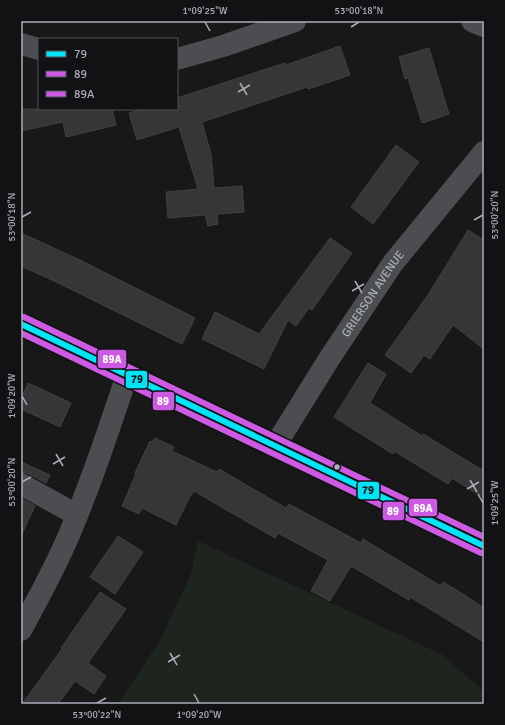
<svg xmlns="http://www.w3.org/2000/svg" width="505" height="725" viewBox="0 0 505 725" font-family="Signika,sans-serif">
	<style>
		.green { fill: #1e251f }
		.building { fill: #363637; stroke: #404144 }
		.lines { fill: none; stroke-linecap: round; stroke-linejoin: round }
		.minor { stroke: #4c4d51; stroke-width: 22 }
		.bus-1-casing { stroke: #121214; stroke-width: 9 }
		.bus-2-casing { stroke: #121214; stroke-width: 9 }
		.bus-3-casing { stroke: #121214; stroke-width: 9 }
		.bus-1 { stroke: #00e4f5; stroke-width: 6 }
		.bus-2 { stroke: #cd5ae3; stroke-width: 6 }
		.bus-3 { stroke: #cd5ae3; stroke-width: 6 }
		.ticks { fill: none; stroke: #aaaeb8; stroke-width: 1.5 }
		.bus-dot { fill: #aaaeb8; stroke: #121214; stroke-width: 1.5 }
		.labels { text-anchor: middle; stroke-width: 4; stroke-linejoin: round; paint-order: stroke }
		.street-label { font-size: 12px; fill: #aaaeb8; stroke: #121214 }
		.line-badge { stroke: #121214; stroke-width: 1.5 }
		.badge-label { font-size: 11px; text-anchor: middle; font-weight: bold; fill: #fff }
		.pale-badge-label { font-size: 11px; text-anchor: middle; font-weight: bold; fill: #111 }
		.neatline { fill: none; stroke: #aaaeb8; stroke-width: 1.5 }
		.ticks-label { font-size: 10px; text-anchor: middle; fill: #aaaeb8 }
	</style>
	<rect width="100%" height="100%" fill="#181818"/>
	<polygon class="green" points="198,541 443,655 484,692 484,704 118,704 160,640 191,574"/>
	<g class="building">
		<polygon points="340,46 350,75 308,89 307,87 202,122 211,154 214,188 242,186 244,212 217,214 218,224 208,226 205,215 168,218 166,192 198,189 179,127 137,140 129,113 142,109 177,109 177,98 285,63 286,65"/>
		<polygon points="429,48 449,114 422,123 408,78 405,79 399,57"/>
		<polygon points="21,109 112,109 116,125 66,137 63,122 21,131"/>
		<polygon points="396,145 419,162 373,224 351,207"/>
		<polygon points="468,230 484,240 484,349 453,325 430,359 424,355 411,373 385,355 428,295"/>
		<polygon points="21,233 82,261 195,318 182,344 52,280 21,266"/>
		<polygon points="330,238 352,253 312,310 309,308 296,326 288,320 264,369 202,339 215,312 259,334"/>
		<polygon points="368,363 386,374 370,403 422,436 423,434 484,471 484,498 452,478 448,484 394,451 393,454 334,417"/>
		<polygon points="28,383 71,403 60,427 21,409 21,399"/>
		<polygon points="155,438 174,447 172,451 217,472 219,469 286,508 289,504 361,543 363,539 441,586 443,582 463,594 484,608 484,642 410,597 409,600 351,566 330,601 311,591 328,560 278,533 275,538 194,491 192,494 191,494 176,525 142,508 139,514 122,506 136,474 135,473 150,441 153,442"/>
		<polygon points="21,462 50,475 46,483 27,473 21,472"/>
		<polygon points="21,498 35,506 21,536"/>
		<polygon points="118,536 143,552 115,594 90,577"/>
		<polygon points="100,592 126,609 88,663 106,676 94,694 75,681 58,704 22,704 62,649 61,648"/>
	</g>
	<g class="lines">
		<g class="minor">
			<polyline points="472,21 484,26"/>
			<polyline points="21,44 39,49"/>
			<polyline points="177,59 223,46 295,21"/>
			<polyline points="21,324 484,546"/>
			<path id="s1" d="M275,446l54,-87 64,-96 91,-111"/>
			<polyline points="21,484 77,515"/>
			<path d="M21,630c17,-31 34,-62 48,-95 22,-52 40,-106 58,-160"/>
		</g>
		<defs>
			<polyline id="bus-1" points="21,324 484,546"/>
			<polyline id="bus-2" points="21,333 481,553"/>
			<polyline id="bus-3" points="24,317 484,537"/>
		</defs>
		<use href="#bus-1" class="bus-1-casing"/>
		<use href="#bus-2" class="bus-2-casing"/>
		<use href="#bus-3" class="bus-3-casing"/>
		<use href="#bus-1" class="bus-1"/>
		<use href="#bus-2" class="bus-2"/>
		<use href="#bus-3" class="bus-3"/>
	</g>
	<path class="ticks" d="M205,22l5,9M351,27l8,-5M240,83l7,12M238,92l12,-7M22,217l9,-5M474,220l9,-5M355,281l7,12M352,291l12,-7M22,396l5,9M56,454l7,12M53,464l12,-7M470,480l7,12M22,482l9,-5M467,489l12,-7M478,494l5,9M170,653l7,12M168,662l12,-7M194,694l5,9M97,703l9,-5"/>
	<circle class="bus-dot" cx="337" cy="467" r="3.5"/>
	<g class="labels">
		<g class="street-label">
			<text dy="4" stroke="none"><textPath href="#s1" startOffset="181">GRIERSON AVENUE</textPath></text>
		</g>
	</g>
	<g class="line-badge">
		<rect x="97" y="349" width="30" height="20" rx="4" fill="#cd5ae3"/>
		<rect x="125" y="370" width="23" height="19" rx="4" fill="#00e4f5"/>
		<rect x="152" y="391" width="23" height="20" rx="4" fill="#cd5ae3"/>
		<rect x="357" y="481" width="23" height="19" rx="4" fill="#00e4f5"/>
		<rect x="408" y="498" width="30" height="19" rx="4" fill="#cd5ae3"/>
		<rect x="382" y="501" width="23" height="20" rx="4" fill="#cd5ae3"/>
	</g>
	<g class="badge-label">
		<text x="112" y="363">89A</text>
		<text x="163" y="405">89</text>
		<text x="423" y="512">89A</text>
		<text x="393" y="515">89</text>
	</g>
	<g class="pale-badge-label">
		<text x="137" y="383">79</text>
		<text x="368" y="494">79</text>
	</g>
	<rect width="505" height="725" fill="none" stroke="#121214" stroke-width="44"/>
	<rect x="38" y="38" width="140" height="72" fill="#121214" stroke="#4f5056"/>
	<rect x="46" y="51" width="20" height="6" fill="#00e4f5" stroke="#4f5056"/>
	<text x="74" y="58" font-size="12" fill="#aaaeb8">79</text>
	<rect x="46" y="71" width="20" height="6" fill="#cd5ae3" stroke="#4f5056"/>
	<text x="74" y="78" font-size="12" fill="#aaaeb8">89</text>
	<rect x="46" y="91" width="20" height="6" fill="#cd5ae3" stroke="#4f5056"/>
	<text x="74" y="98" font-size="12" fill="#aaaeb8">89A</text>
	<rect x="22" y="22" width="461" height="681" class="neatline"/>
	<g class="ticks-label">
		<text x="205" y="14">1°09'25"W</text>
		<text x="359" y="14">53°00'18"N</text>
		<text transform="translate(494 215) rotate(-90)" y="4">53°00'20"N</text>
		<text transform="translate(11 217) rotate(-90)" y="4">53°00'18"N</text>
		<text transform="translate(11 396) rotate(-90)" y="4">1°09'20"W</text>
		<text transform="translate(11 482) rotate(-90)" y="4">53°00'20"N</text>
		<text transform="translate(494 503) rotate(-90)" y="4">1°09'25"W</text>
		<text x="97" y="718">53°00'22"N</text>
		<text x="199" y="718">1°09'20"W</text>
	</g>
</svg>
